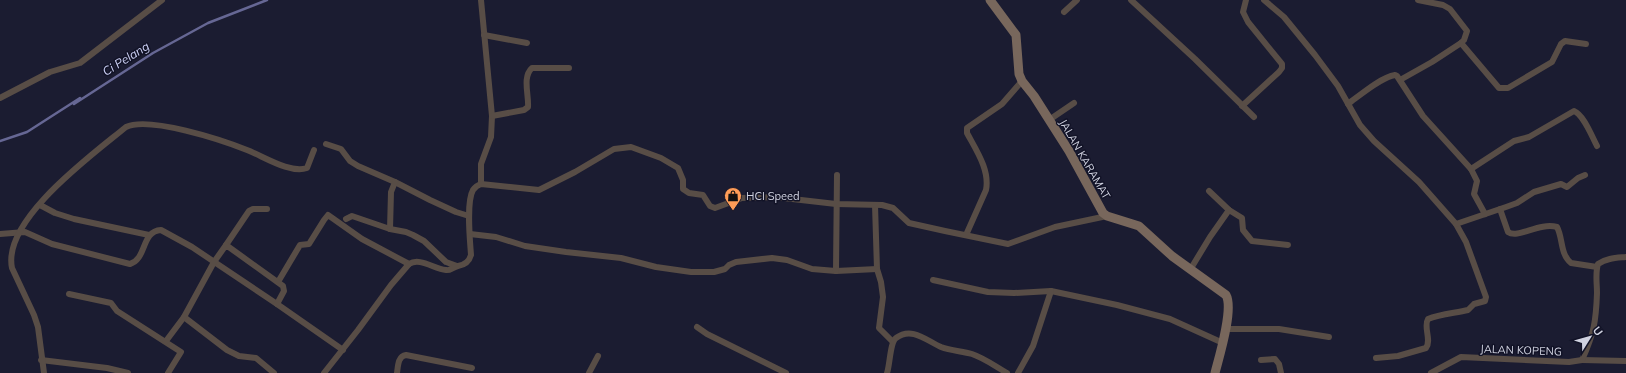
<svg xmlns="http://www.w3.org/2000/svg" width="1626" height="373" viewBox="0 0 1626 373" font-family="Mulish,sans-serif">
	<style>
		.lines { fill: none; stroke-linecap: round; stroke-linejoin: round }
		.stream { stroke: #666794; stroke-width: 2.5 }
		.street { stroke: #584d46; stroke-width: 6 }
		.secondary { stroke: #78675c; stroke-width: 9 }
		.labels { text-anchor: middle; stroke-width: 3; stroke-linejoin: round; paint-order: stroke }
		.street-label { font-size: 11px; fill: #d0d2e0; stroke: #121327 }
		.poi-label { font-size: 11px; fill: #d0d2e0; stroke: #121327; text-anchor: start }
		.water-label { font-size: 12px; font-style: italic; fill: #ced2f7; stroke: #121327 }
	</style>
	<rect width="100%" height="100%" fill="#1b1c31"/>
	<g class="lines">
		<polyline class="stream" points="0,141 27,132 80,98 74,104 153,53 208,23 267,0"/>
		<g class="street">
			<polyline points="481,0 492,116 491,137 481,164 481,184"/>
			<polyline points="1131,0 1195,59 1254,117"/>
			<path d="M1264,0l20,17 31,38 23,31 22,39 14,16 45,41 37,42 10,18 20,55 -1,4 -11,3 -6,6c-12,3 -28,4 -40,9 -5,8 4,21 -2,29l-28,8 -22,2"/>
			<polyline points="1064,12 1077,0"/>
			<polyline points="484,35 527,43"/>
			<polyline points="1461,43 1499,88 1508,88 1552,62 1561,44 1565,41 1586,44"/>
			<polyline points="1400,80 1432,62 1461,43 1464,40 1467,31 1450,9 1443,5 1418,0"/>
			<polyline points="0,98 50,72 80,63 162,0"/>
			<path d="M1348,104c11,-8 33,-27 47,-29l2,1 26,40 48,53 6,12 -3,13 11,20"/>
			<polyline points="1242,106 1279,72 1282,68 1282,64 1248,22 1243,12 1246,0"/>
			<path d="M492,116l32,-6 4,-3c1,-12 -6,-30 4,-39h37"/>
			<polyline points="1049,120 1074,103"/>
			<polyline points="326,144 341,149 350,161 358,166 395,182 430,200 456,212 469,216"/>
			<path d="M1471,169l43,-28 15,-4 45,-26c10,4 18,26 23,35"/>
			<polyline points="1209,191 1229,210 1242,218 1243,230 1252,241 1288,245"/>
			<polyline points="40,205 55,213 74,219 149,235"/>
			<polyline points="875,205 877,269 881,282 883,297 879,328 892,341"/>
			<path d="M1500,209l8,23c10,7 31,-10 49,-5 6,11 3,27 14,36l26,4"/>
			<polyline points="346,219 352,216 390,229 406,232 413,235 424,241 446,262 457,266"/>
			<polyline points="1456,224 1506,207 1517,203 1534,192 1561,184 1567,187 1578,178 1585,175"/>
			<polyline points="390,229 391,192 395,182"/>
			<path d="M0,234l25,-2 27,12 78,20c17,-5 11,-33 31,-34l31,17 85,57"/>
			<polyline points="470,234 496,237 525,246 566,252 621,258 656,267 691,272 714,272 725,269 729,265 736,262 772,258 787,260 812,269 836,271 877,269"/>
			<path d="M966,235l20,-45c4,-20 -10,-40 -19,-57v-5l35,-24 20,-23"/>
			<polyline points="226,245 249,211 253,209 267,209"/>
			<polyline points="1190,270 1210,237 1229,210"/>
			<polyline points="836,271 837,175"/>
			<polyline points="933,280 988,292 1014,293 1051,291 1117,305 1170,319 1223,343"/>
			<polyline points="278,282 300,245 309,244 324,220 328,215 362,239 409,264"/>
			<polyline points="69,294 111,303 117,311 181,352 168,373"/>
			<polyline points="184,317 227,350 239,356 256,358 274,373"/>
			<polyline points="697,327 707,334 786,373"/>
			<polyline points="1225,329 1279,329 1329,337"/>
			<polyline points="166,341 184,317 214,262 226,245 283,286 284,291 277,304 343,350"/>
			<polyline points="41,360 107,368 128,373"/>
			<polyline points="1261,360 1275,359 1279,364 1281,373"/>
			<polyline points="1582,360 1626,361"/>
			<path d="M44,373l-6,-46 -4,-12 -22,-47c-10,-48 80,-113 114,-141 23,-11 96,13 121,23 16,6 43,24 60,18l7,-18"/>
			<path d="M324,373l34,-43 33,-45 18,-21c11,-7 25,5 37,6 4,1 7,-3 12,-4 7,-1 11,-4 13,-11 -1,-15 -5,-53 2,-65 2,-3 5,-5 8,-6l58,6 36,-18 39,-23 17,-2 30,11 17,10 5,12v9l6,4 14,2 7,11 5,2 27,-10 33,-1 61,7 46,1 11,3 16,15 36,8 63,13 47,-17 52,-11"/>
			<path d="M397,373c1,-7 1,-17 9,-18l66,13"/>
			<polyline points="589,373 598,356"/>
			<path d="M887,373c3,-8 3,-31 9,-35 16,-12 31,3 45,9 10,4 21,4 31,7 12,4 23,12 35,19"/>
			<polyline points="1018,373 1033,346 1051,291"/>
			<path d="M1431,373l30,-16 108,5 13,-2c12,-26 14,-39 15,-67 0,-10 -2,-20 1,-29 9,-6 18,-6 28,-7"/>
		</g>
		<path class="secondary" d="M990,0l26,35 3,39 3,7 12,15 35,55 34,62 4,3 32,10 33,30 54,39c8,14 -7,62 -11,78"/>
	</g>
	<defs>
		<symbol id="shop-pin" viewBox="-11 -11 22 30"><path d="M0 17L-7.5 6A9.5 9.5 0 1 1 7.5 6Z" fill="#fe9c57" stroke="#121327"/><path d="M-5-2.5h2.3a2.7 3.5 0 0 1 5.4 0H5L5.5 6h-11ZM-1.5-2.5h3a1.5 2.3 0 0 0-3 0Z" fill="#111"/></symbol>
	</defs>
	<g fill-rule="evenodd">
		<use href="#shop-pin" x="723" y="186" width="20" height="27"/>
	</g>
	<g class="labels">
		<g class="street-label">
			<text transform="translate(1085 159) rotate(60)" y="4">JALAN KARAMAT</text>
			<text transform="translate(1521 350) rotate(2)" y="4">JALAN KOPENG</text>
		</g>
		<g class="poi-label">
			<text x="746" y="200">HCI Speed</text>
		</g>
		<g class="water-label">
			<text transform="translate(126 59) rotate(-32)" y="4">Ci Pelang</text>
		</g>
	</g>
	<g transform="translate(1590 337) rotate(53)" stroke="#121327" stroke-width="3" paint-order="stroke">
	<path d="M0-3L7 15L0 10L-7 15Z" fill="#d0d2e0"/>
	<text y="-6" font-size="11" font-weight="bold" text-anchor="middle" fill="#d0d2e0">U</text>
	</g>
</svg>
